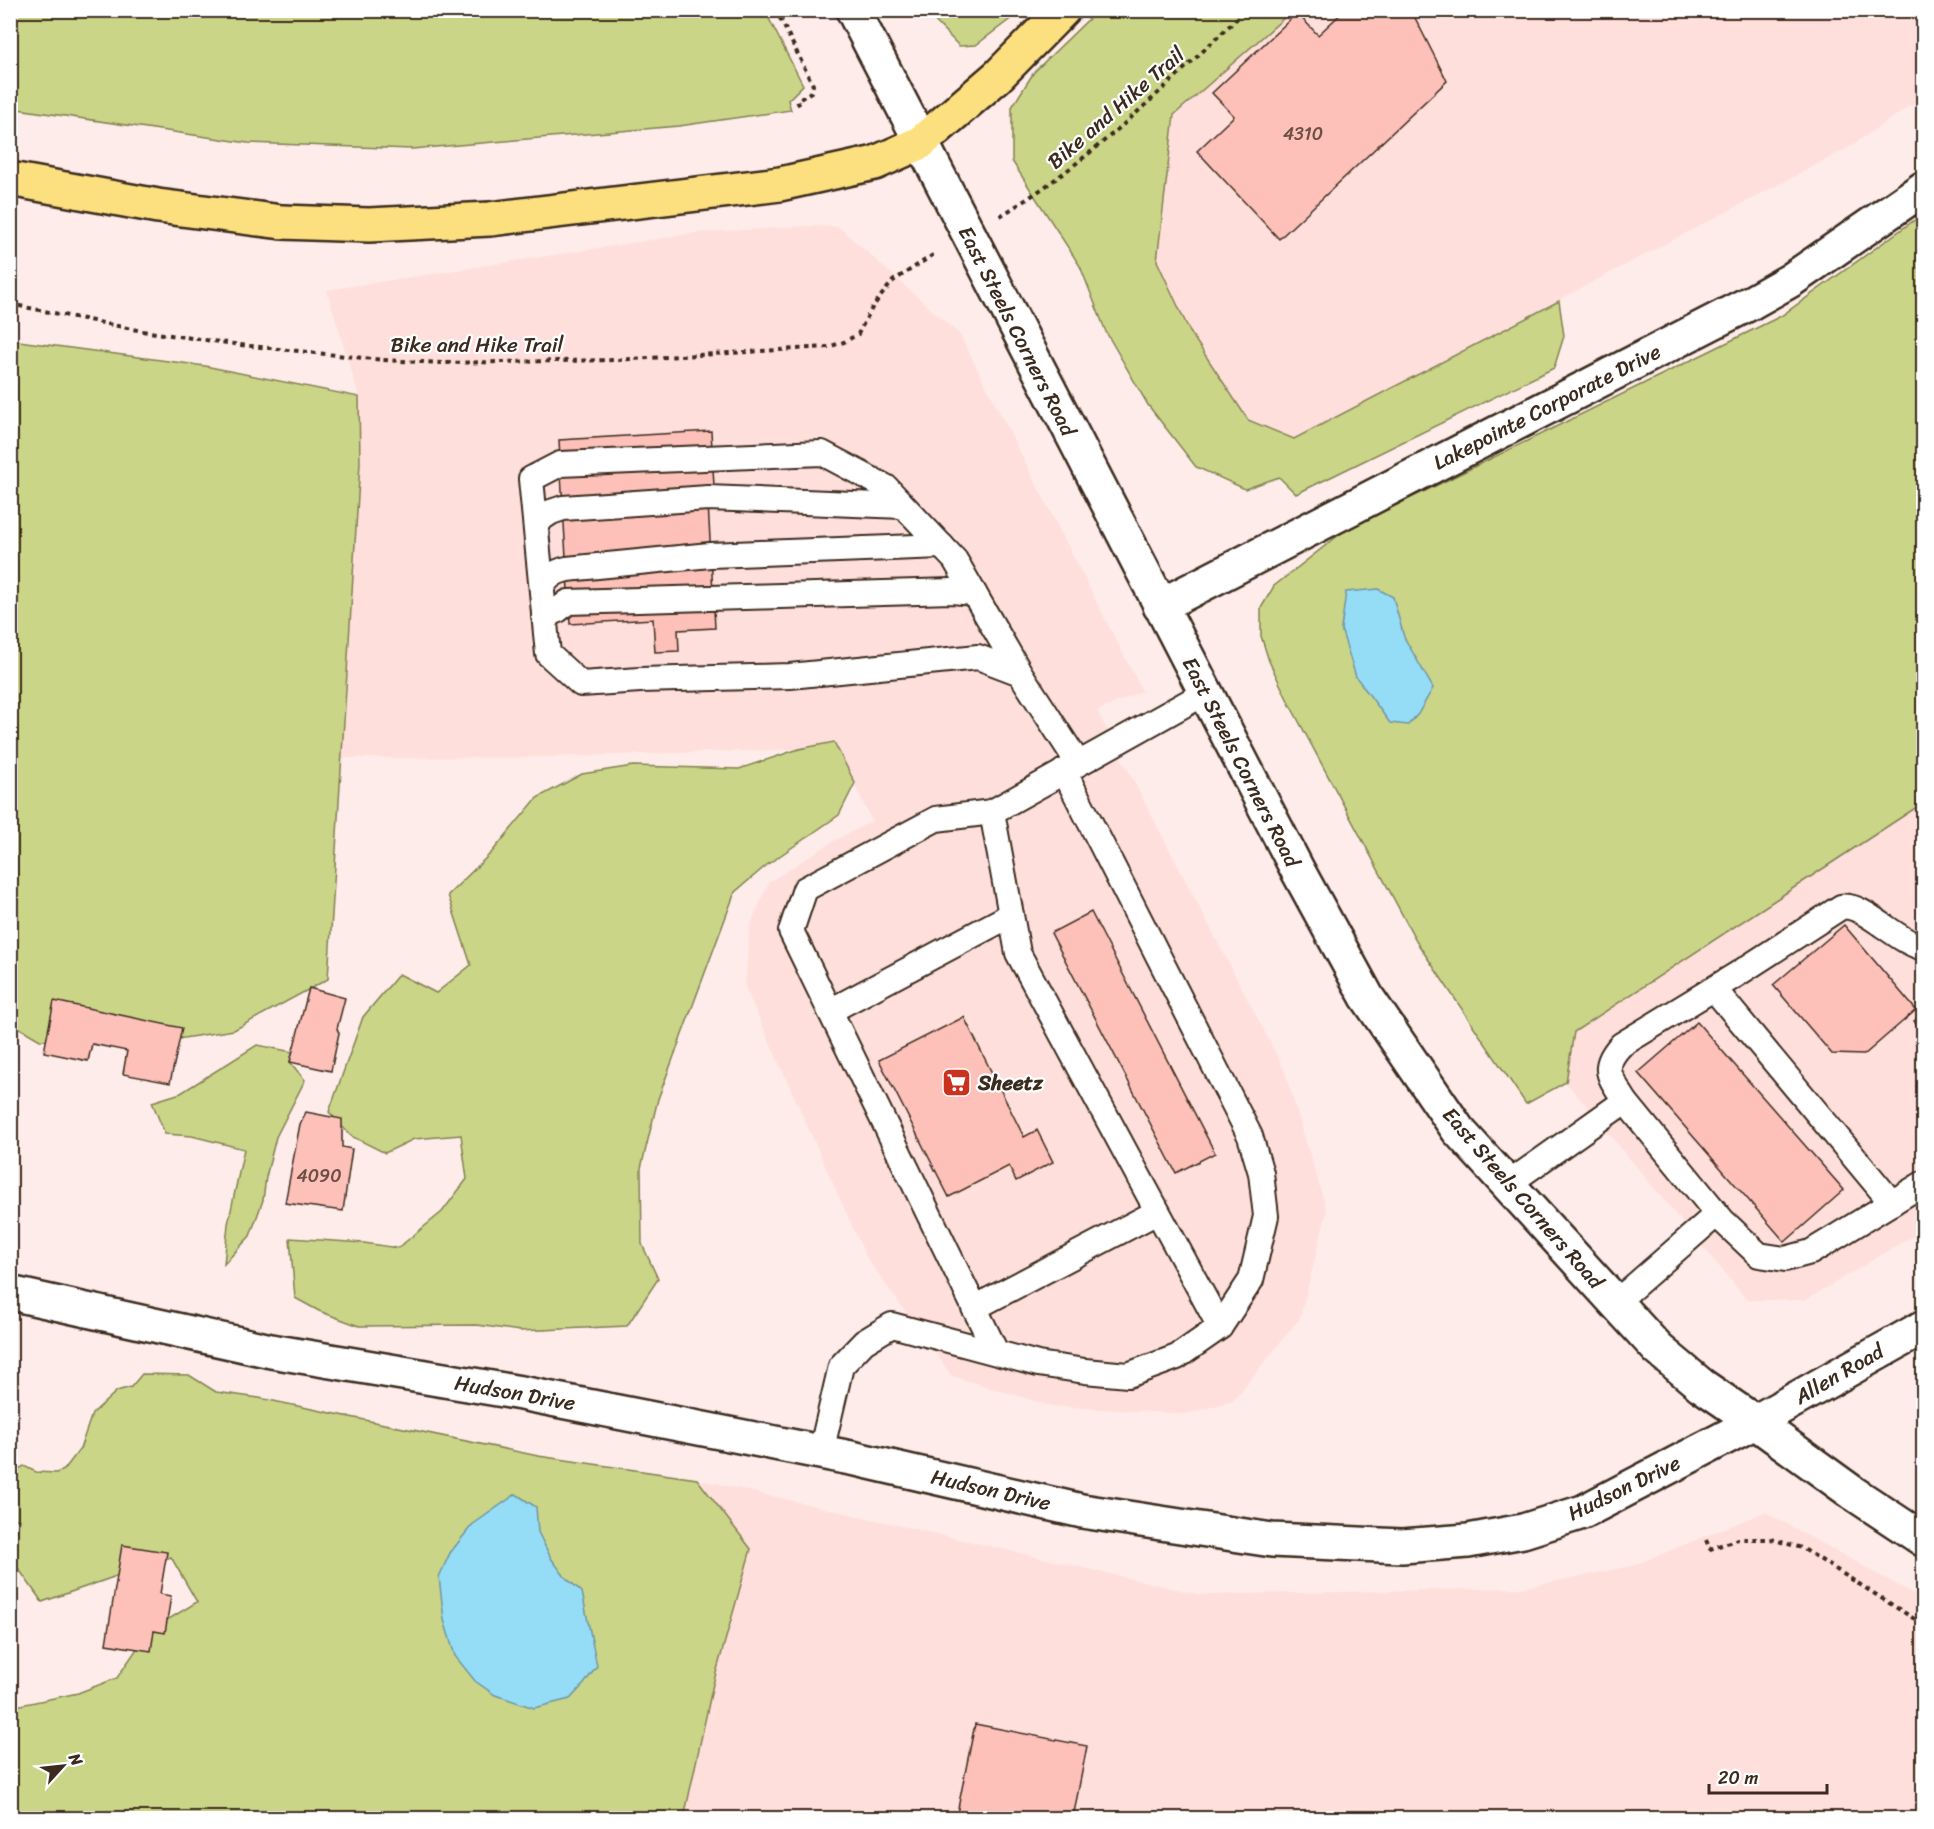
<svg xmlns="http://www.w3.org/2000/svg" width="1934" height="1829" viewBox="0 0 1934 1829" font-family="Sriracha,sans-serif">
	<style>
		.built { fill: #fedfdb }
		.green { fill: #cad588; stroke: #828053; stroke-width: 1.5 }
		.water { fill: #95dcf6; stroke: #7195a0; stroke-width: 1.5 }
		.building { fill: #fdc1b9; stroke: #3b2a1e; stroke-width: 1.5 }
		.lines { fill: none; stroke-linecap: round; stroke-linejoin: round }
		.lane-casing { stroke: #3b2a1e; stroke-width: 28 }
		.street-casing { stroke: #3b2a1e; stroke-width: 38 }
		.secondary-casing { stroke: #3b2a1e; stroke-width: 38 }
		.highway-casing { stroke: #3b2a1e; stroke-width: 38 }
		.path { stroke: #3b2a1e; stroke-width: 4; stroke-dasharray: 4.5 4.5; stroke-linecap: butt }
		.lane { stroke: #fff; stroke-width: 24 }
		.street { stroke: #fff; stroke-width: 33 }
		.secondary { stroke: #fff; stroke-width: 33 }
		.highway { stroke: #fce080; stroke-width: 33 }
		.labels { text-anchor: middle; stroke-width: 4.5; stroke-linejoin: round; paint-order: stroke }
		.number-label { font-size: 18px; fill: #6c5045 }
		.street-label { font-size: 21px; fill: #3b2a1e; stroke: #fff }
		.poi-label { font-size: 21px; font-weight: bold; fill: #3b2a1e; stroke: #fff; text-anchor: start }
	</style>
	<rect width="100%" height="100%" fill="#feecea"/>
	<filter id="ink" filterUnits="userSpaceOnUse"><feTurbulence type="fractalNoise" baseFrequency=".0167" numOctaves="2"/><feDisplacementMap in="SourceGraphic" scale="12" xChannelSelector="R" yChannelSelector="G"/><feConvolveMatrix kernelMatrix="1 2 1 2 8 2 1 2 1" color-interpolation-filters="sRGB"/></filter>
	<g filter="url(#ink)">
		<g class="built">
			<polygon points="1292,11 1923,11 1923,97 1846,149 1294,439 1248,420 1190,332 1157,261 1174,115"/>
			<polygon points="807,226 839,227 960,335 1142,691 1097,711 1284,1069 1327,1211 1300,1318 1233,1401 1186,1414 1051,1406 952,1376 866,1257 745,987 750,926 769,882 834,841 872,821 834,742 799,749 551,757 342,758 360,463 359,397 327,290 696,233"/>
			<polygon points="1923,803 1923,1230 1806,1300 1747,1300 1566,1082 1573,1032"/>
			<polygon points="697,1479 1202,1595 1521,1588 1632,1566 1765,1512 1923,1599 1923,1818 684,1818 713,1684 751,1549"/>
		</g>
		<g class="green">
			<polygon points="1098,10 1292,11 1174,115 1157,261 1190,332 1248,420 1294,439 1559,301 1564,336 1554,368 1296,494 1279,477 1245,489 1196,467 1148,405 1106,332 1080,266 1012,161 1012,107 1034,72"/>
			<polygon points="10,11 765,11 803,85 788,100 791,110 679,126 412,149 248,143 11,108"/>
			<polygon points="929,11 1021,11 976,45 959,46 932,18"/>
			<polygon points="1923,214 1923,803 1574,1032 1566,1082 1526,1104 1418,944 1289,703 1269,661 1261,636 1261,608 1274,586 1344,531 1781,316"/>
			<polygon points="11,340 205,366 359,397 360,463 328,979 234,1030 146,1044 40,1040 11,1023"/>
			<polygon points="834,742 855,783 839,815 768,864 735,892 658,1099 641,1168 642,1244 658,1279 627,1326 520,1331 477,1325 359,1326 319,1311 295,1298 290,1238 364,1243 398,1248 442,1212 467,1179 461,1135 414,1139 385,1153 351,1136 329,1112 363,1017 399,974 436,993 471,965 448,895 492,852 537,798 582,774 633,766 739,769 799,749"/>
			<polygon points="257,1045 293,1052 290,1062 305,1080 276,1137 266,1177 263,1200 250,1236 224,1264 228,1224 244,1149 192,1136 165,1134 152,1102 181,1093"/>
			<polygon points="142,1374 189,1375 216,1392 259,1398 538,1456 697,1479 751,1549 713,1684 684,1818 11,1818 11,1707 78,1693 117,1678 149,1631 197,1602 171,1557 42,1602 11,1558 11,1550 20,1520 11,1518 11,1473 24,1466 36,1472 56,1473 64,1470 80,1449 92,1414 117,1391 131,1387"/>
		</g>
		<g class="water">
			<polygon points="1378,589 1393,597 1404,637 1433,688 1418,714 1408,725 1390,723 1356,677 1341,629 1346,592"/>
			<polygon points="516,1494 536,1507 538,1532 551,1558 565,1577 582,1592 597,1666 584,1684 570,1699 534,1708 495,1695 475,1681 455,1656 444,1620 439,1577 450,1553 472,1525"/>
		</g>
		<g class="building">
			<polygon points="1345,10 1411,10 1447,81 1279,239 1197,151 1234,116 1212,93 1297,13 1318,35"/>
			<polygon points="711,431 714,486 707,486 715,628 678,630 679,651 655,652 653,619 570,624 559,440"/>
			<polygon points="1091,912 1215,1153 1176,1173 1051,933"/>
			<polygon points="1844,925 1916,1010 1864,1055 1832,1054 1773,985"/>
			<polygon points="309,988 345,998 337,1029 339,1033 331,1071 290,1062"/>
			<polygon points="54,1001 182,1028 170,1083 123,1074 127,1051 92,1044 88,1061 44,1052"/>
			<polygon points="1924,1014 1924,1037 1914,1021"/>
			<polygon points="964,1017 1024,1137 1037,1130 1053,1162 1016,1181 1009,1166 949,1197 879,1060"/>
			<polygon points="1697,1022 1844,1190 1785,1242 1638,1073"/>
			<polygon points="306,1112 342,1119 342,1147 352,1149 343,1211 285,1203 300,1124"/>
			<polygon points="122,1545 167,1552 160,1594 171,1596 165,1633 154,1631 151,1651 106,1644"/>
			<polygon points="975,1724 1087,1746 1073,1818 956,1818"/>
		</g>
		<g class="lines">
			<defs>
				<g id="lane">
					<polyline points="536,522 551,512 563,508 708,498 903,506"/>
					<path d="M542,587c6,-11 13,-15 25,-18l143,-14 232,-9"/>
					<polyline points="544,616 558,610 568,602 952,591 974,593"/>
					<polyline points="1020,673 955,560 886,487 822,453 560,464 531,479 548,654 581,684 640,680 790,676 978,657 1020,673 1078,763"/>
					<polyline points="1205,693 992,812 1018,953 1220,1327"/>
					<polyline points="992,812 936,819 805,889 791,931 996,1352"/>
					<polyline points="1714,989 1892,1203"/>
					<polyline points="830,1011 1011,915"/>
					<path d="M1625,1101c-14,-24 -26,-32 -4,-56l115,-70 105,-68c22,-5 56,36 83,41"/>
					<polyline points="1508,1184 1625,1101 1723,1221 1759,1255 1785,1259 1811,1252 1924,1183"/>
					<polyline points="1615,1303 1717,1214"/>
					<polyline points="974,1308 1157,1212"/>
					<polyline points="821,1452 841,1366 864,1342 892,1325 1038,1364 1085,1371 1128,1375 1177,1357 1220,1327 1251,1280 1266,1216 1261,1173 1250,1136 1064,771"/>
				</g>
				<polyline id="street" points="1160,606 1752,302 1791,280 1924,188"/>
				<g id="secondary">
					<polyline points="853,10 1298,871 1367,997 1458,1130 1658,1349 1701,1385 1755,1422 1853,1493 1924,1540"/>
					<polyline points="10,1293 271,1351 521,1393 856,1459 1082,1511 1272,1540 1402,1546 1468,1541 1523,1531 1583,1512 1755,1422 1924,1327"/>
				</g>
				<polyline id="highway" points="10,179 158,206 282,222 369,225 490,219 780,184 875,163 920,143 998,76 1063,10"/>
			</defs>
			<use href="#lane" class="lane-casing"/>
			<use href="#street" class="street-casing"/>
			<use href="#secondary" class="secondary-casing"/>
			<use href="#highway" class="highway-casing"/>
			<g class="path">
				<polyline points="776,10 813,85 811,92 797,101 801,108"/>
				<path d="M1000,216c92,-55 169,-133 246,-206"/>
				<polyline points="10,304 142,331 241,345 383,360 441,363 616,360 828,347 844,342 858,334 873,306 893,281 936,253"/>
				<polyline points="1706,1540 1710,1549 1738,1539 1771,1539 1802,1548 1924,1625"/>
			</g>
			<use href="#lane" class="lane"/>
			<use href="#street" class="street"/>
			<use href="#secondary" class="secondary"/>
			<use href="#highway" class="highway"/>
		</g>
	</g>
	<defs>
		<symbol id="supermarket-square" viewBox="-11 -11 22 22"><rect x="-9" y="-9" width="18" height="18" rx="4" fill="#c8321e" stroke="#fff"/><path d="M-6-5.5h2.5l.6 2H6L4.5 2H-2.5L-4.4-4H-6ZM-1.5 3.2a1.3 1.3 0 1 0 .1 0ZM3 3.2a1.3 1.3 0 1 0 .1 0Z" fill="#fff"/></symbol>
	</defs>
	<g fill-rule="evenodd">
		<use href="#supermarket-square" x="940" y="1066" width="33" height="33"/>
	</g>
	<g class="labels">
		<g class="number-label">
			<text x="1303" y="140">4310</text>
			<text x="319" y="1182">4090</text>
		</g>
		<g class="street-label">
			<text transform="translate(1116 108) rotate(-41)" y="7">Bike and Hike Trail</text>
			<text transform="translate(1017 331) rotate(63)" y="7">East Steels Corners Road</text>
			<text x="477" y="352">Bike and Hike Trail</text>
			<text transform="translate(1547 407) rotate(-27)" y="7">Lakepointe Corporate Drive</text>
			<text transform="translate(1241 762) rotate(63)" y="7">East Steels Corners Road</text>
			<text transform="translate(1523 1198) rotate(49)" y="7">East Steels Corners Road</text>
			<text transform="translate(1839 1374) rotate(-30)" y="7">Allen Road</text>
			<text transform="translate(515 1393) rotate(10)" y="7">Hudson Drive</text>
			<text transform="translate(1624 1488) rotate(-26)" y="7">Hudson Drive</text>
			<text transform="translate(991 1490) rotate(13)" y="7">Hudson Drive</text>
		</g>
		<g class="poi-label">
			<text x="978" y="1090">Sheetz</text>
		</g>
	</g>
	<rect width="1934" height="1829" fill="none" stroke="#fff" stroke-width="36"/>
	<rect x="18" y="18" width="1898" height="1793" fill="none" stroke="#3b2a1e" stroke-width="2" filter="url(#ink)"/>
	<g transform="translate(63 1766) rotate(63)" stroke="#ffffff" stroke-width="4.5" paint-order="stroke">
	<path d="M0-4.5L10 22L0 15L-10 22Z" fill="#3b2a1e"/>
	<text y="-9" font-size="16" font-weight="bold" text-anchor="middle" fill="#3b2a1e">N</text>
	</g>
	<path d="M1709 1784v9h118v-9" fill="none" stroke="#3b2a1e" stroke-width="3"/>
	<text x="1718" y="1784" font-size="18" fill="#3b2a1e" stroke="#ffffff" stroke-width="4.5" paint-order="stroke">20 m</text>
</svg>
